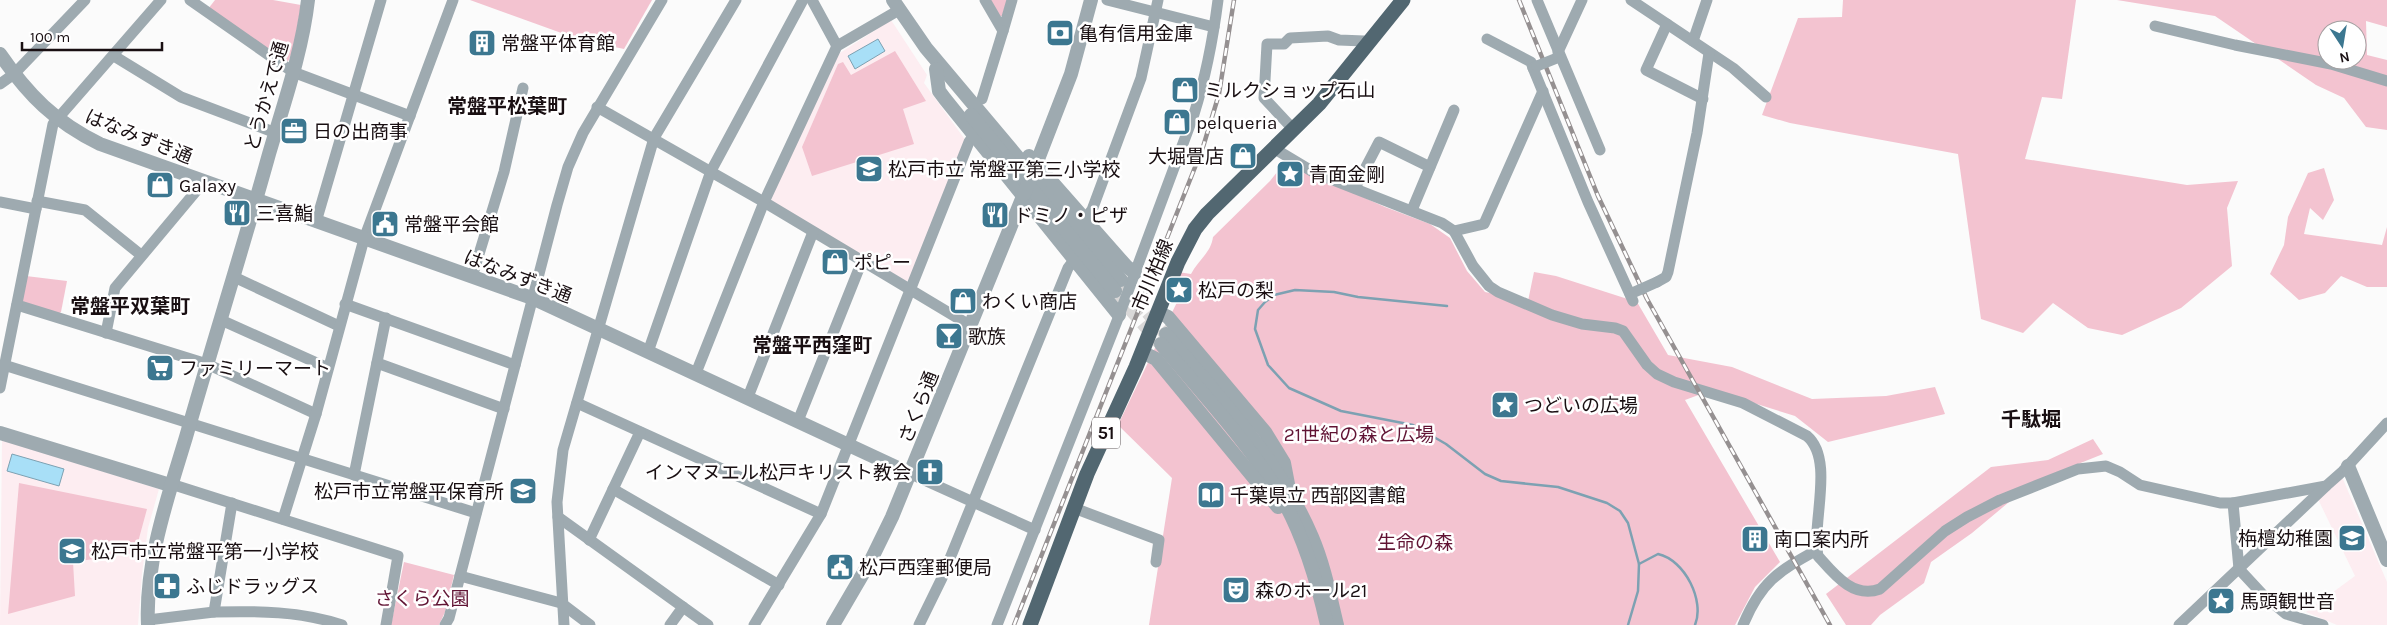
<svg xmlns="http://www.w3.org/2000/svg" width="2387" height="625" viewBox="0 0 2387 625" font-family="Karla,'Noto Sans JP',sans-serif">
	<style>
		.built { fill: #fdedf1 }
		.green { fill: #f3c3d0; fill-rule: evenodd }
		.water { fill: #a8dff7; stroke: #7da1b2 }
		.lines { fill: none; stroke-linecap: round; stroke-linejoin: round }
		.stream { stroke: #7da1b2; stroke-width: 2.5 }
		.tertiary-tunnel { stroke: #d9d8d8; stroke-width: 14; stroke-dasharray: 14 7; stroke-linecap: butt }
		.minor { stroke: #9eaab0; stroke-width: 11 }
		.tertiary { stroke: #9eaab0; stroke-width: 14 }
		.primary { stroke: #526771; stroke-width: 15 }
		.rail-casing { stroke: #959091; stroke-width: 4.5 }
		.rail { stroke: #fff; stroke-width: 2.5; stroke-dasharray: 8; stroke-linecap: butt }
		.minor-bridge { stroke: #9eaab0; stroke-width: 11 }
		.tertiary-bridge { stroke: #9eaab0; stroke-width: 14 }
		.labels { text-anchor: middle; stroke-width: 5; stroke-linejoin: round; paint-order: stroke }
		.shield { fill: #fff; stroke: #5e5759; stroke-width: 1 }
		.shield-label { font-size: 18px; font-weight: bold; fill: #190f12 }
		.poi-label { font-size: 19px; fill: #190f12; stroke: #fff; text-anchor: start }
		.street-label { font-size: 19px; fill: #190f12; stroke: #fff }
		.park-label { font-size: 19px; fill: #611434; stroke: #fff }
		.neighbourhood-label { font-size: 20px; font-weight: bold; fill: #190f12; stroke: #fff }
	</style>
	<rect width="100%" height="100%" fill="#fbfbfb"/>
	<g class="built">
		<polygon points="891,20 927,75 924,83 966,141 914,279 906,281 773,203 771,198 837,55"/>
		<polygon points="2,440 159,489 148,528 142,574 138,625 0,625"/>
		<polygon points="2342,477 2387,582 2387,625 2337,625 2306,612 2355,576 2318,499"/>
	</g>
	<g class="green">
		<polygon points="215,0 273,0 301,5 294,46 289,60 285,63 208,9"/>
		<polygon points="470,0 652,0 624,49 578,39"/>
		<polygon points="989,0 1007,0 1002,16 1000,16"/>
		<polygon points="1843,0 2076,0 2062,99 2042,97 2025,159 2187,185 2238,181 2227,208 2232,266 2181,308 2122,335 2088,328 2053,303 2023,333 1981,319 1958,154 1790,123 1762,115 1798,18 1842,17"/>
		<path d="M2117,0h270v27l-21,-6 1,34 20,5v70l-21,-3 -22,-29 -28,-13 -101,-69zM2327,30h30v30h-30z"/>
		<polygon points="895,51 926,101 903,109 914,144 812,176 802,147 838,64 843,62 851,75"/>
		<path d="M1285,162l100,45 45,17 20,14 17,33 18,21 43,9 6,-29 22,4 81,26 31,53 64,12 80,32 74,-3 49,-9 10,27 -117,28 -33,-26 -83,-26 -27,10 95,162 -25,25 -20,38h-586l23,-147 -54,-53 61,-127 -1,-26 13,2c7,-14 20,-21 22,-37l57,-56z"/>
		<polygon points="2324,168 2334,200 2323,220 2310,208 2304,234 2382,245 2387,227 2387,287 2367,287 2341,276 2325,293 2299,300 2270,274 2284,245 2288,217 2308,173"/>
		<polygon points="26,276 67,281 61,312 58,314 26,304 21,300"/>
		<polygon points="2093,439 2103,454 2033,482 1972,533 1931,562 1924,583 1880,615 1871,625 1846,625 1826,594 1991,467 2048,460"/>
		<polygon points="19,483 147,509 135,553 73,562 75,596 8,614"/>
		<polygon points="404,562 454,575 445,612 439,625 391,625"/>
	</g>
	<g class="water">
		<polygon points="878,39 885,51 855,69 848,56"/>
		<polygon points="12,454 64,469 59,486 7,471"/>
	</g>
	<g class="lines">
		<g class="stream">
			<polyline points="1447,306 1358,297 1334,292 1295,290 1274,295 1265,302 1258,310 1255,329 1268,365 1289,388 1341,411 1413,425 1446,444 1485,474 1501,481 1558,487 1607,503 1620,511 1628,523 1639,564 1638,591 1628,625"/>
			<path d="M1639,564l19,-10c27,6 47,47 37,71"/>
		</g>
		<g class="tertiary-tunnel">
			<polyline points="1121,280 1166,334"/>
			<polyline points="1115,291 1161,344"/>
		</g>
		<g class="minor">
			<polyline points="190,0 293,72 410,116"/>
			<polyline points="812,0 837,46"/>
			<polyline points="985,0 1003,31 1012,0"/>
			<polyline points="1107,0 1214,27"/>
			<polyline points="1537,0 1600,150"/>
			<polyline points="1631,0 1733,68 1766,97"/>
			<polyline points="1667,24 1646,70 1703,99"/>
			<polyline points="2155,26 2235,45 2331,64 2387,81"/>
			<polyline points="1487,39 1531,62 1533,68"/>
			<polyline points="1693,41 1707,0"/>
			<polyline points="1558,52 1582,0"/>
			<polyline points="114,56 181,97 276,133"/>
			<polyline points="1537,66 1533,68 1588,202 1633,301"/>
			<polyline points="0,84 14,74 85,0"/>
			<polyline points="982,99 1003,31"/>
			<polyline points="597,107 764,202 971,326"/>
			<polyline points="1293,129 1264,98 1267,44 1284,44 1290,38 1328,36 1339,40 1364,41 1368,43"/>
			<path d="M1275,149l40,24 127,50 12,8 19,35 16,20 9,6 54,23 30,9 33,4 8,3 24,34 10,9 17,8 69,21 64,33c28,24 4,88 11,120 16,18 35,43 62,33l65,-58 22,-14 33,-17 78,-31 28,-3 14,6 20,13 80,18h13l6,66 25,27 22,18 37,11"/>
			<polyline points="1355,188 1379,142 1430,167"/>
			<polyline points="37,201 85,210 141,255"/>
			<polyline points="0,202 36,209"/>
			<polyline points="1412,210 1454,110"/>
			<polyline points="1085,219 1092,210 1141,78 1158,0"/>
			<polyline points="316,222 381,0"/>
			<polyline points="1454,231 1484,224 1543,91"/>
			<polyline points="234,277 339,326"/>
			<polyline points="472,277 504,172 523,88"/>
			<polyline points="1657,282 1666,277 1668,272 1697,133 1709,53"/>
			<polyline points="345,304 515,365"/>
			<polyline points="17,305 207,364 316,414"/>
			<polyline points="221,320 328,368"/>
			<polyline points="106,333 115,288 197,190 201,181"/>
			<polyline points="648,352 711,171 803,0"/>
			<polyline points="377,363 504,409"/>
			<polyline points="4,365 476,513"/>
			<polyline points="696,373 764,202 837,46 899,10"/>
			<polyline points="0,388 53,124 161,0"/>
			<polyline points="748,397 813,232"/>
			<polyline points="577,403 821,514"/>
			<polyline points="798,421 862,261"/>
			<polyline points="911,474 1035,530"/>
			<polyline points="354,475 386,318"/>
			<polyline points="171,484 398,556 386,625"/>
			<polyline points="613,489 779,585"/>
			<polyline points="2233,503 2326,486 2343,471 2387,423"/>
			<polyline points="1074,508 1159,540 1156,562"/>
			<polyline points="558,517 683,607 670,625"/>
			<polyline points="283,519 316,414 364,239 453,0"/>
			<polyline points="589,540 640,432"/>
			<polyline points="460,576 561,603 590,625"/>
			<polyline points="683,607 708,625"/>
			<path d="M214,612c43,-1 87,-1 128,13"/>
			<polyline points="148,620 214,612 232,503"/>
			<polyline points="445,625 449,618 557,205 568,167 583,133 662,0"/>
			<polyline points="564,625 557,502 563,450 654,138 736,0"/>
			<polyline points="754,625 821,514 969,142 974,135"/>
			<polyline points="919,625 942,578 1068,268 1074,260"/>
			<path d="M997,625l120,-304 77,-207c12,-38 19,-75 24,-114"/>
			<path d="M1743,625c18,-43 34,-53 74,-75"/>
			<polyline points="2179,625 2326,486"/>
		</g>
		<g class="tertiary">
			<polyline points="893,0 926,48 1121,280"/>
			<path d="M0,54c28,41 55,68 100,90l432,154 379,176"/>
			<polyline points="936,69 939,91 945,99 1119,315"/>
			<polyline points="971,115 1115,291"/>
			<polyline points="1029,156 1126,266 1135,273"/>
			<polyline points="1035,167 1071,74 1091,0"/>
			<polyline points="1158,312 1168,317 1265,432 1284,463 1288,484"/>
			<path d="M1166,334c53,64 113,125 146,203 12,28 18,59 25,88"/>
			<path d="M1161,344c40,48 85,96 118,149 24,40 38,87 48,132"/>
			<polyline points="1142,352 1156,359 1278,507"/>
			<polyline points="0,433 170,485"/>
			<polyline points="2348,466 2387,560"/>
			<path d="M148,625c-3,-64 20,-128 38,-188 27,-95 57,-189 83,-283 15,-51 33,-102 39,-154"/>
			<polyline points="833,625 871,560 892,517 1024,194"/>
		</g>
		<polyline class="primary" points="1030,625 1087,474 1136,367 1178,262 1195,229 1207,214 1319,104 1403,0"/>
		<defs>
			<g id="rail">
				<polyline points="1519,0 1598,196 1647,299 1830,625"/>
				<polyline points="1014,625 1203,147 1219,94 1234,0"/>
			</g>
		</defs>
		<use href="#rail" class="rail-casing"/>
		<use href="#rail" class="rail"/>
		<g class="minor-bridge">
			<polyline points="1537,66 1557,58"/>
			<polyline points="1630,294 1657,282"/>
		</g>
		<polyline class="tertiary-bridge" points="1024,194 1035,167"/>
	</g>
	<defs>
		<symbol id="bank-square" viewBox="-11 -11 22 22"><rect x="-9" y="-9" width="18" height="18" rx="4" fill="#3c7790" stroke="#fff"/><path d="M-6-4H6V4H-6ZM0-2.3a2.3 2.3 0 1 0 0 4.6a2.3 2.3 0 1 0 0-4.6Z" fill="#fff"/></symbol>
		<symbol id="building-square" viewBox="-11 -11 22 22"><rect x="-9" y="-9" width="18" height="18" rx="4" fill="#3c7790" stroke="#fff"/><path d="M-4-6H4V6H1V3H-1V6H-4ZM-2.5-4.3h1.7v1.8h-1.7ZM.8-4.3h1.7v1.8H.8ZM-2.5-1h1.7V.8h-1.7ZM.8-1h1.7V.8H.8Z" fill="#fff"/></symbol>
		<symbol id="shop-square" viewBox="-11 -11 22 22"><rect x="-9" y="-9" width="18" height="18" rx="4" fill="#3c7790" stroke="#fff"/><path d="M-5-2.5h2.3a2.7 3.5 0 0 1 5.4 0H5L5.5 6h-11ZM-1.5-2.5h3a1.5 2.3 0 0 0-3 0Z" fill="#fff"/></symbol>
		<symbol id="office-square" viewBox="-11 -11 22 22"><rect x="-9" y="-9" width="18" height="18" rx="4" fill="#3c7790" stroke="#fff"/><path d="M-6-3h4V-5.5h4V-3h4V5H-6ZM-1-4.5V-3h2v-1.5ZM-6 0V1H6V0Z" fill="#fff"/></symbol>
		<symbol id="school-square" viewBox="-11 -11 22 22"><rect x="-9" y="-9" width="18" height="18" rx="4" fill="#3c7790" stroke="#fff"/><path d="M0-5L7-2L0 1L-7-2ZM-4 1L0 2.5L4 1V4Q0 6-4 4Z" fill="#fff"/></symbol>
		<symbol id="sight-square" viewBox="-11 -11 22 22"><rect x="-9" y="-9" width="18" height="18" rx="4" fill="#3c7790" stroke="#fff"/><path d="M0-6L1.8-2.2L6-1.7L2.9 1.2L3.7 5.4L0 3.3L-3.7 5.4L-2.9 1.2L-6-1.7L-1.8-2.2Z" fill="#fff"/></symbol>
		<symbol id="restaurant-square" viewBox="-11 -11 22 22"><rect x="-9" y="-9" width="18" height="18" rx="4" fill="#3c7790" stroke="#fff"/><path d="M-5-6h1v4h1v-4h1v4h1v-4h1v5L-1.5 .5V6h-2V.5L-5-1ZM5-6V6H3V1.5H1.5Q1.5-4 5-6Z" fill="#fff"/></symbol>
		<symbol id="civic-square" viewBox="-11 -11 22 22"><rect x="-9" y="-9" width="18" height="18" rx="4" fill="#3c7790" stroke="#fff"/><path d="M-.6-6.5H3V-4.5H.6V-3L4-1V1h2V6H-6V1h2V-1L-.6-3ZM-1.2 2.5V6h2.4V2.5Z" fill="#fff"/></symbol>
		<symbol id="bar-square" viewBox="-11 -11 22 22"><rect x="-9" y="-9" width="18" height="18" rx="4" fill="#3c7790" stroke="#fff"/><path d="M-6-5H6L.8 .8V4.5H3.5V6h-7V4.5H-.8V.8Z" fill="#fff"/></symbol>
		<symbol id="supermarket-square" viewBox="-11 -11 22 22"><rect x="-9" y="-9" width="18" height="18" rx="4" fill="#3c7790" stroke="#fff"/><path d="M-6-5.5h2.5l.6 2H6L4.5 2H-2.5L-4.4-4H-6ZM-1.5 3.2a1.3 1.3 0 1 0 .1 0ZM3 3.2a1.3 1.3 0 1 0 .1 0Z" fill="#fff"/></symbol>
		<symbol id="church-square" viewBox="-11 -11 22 22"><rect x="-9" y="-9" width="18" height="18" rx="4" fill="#3c7790" stroke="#fff"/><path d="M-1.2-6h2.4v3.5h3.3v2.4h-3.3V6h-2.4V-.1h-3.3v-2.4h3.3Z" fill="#fff"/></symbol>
		<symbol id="library-square" viewBox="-11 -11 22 22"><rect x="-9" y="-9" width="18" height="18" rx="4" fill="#3c7790" stroke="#fff"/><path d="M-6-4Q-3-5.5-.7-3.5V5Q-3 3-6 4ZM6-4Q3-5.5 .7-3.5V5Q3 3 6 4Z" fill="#fff"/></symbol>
		<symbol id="pharmacy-square" viewBox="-11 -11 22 22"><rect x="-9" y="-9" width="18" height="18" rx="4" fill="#3c7790" stroke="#fff"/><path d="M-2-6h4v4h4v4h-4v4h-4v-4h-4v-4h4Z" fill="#fff"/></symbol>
		<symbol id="theatre-square" viewBox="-11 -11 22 22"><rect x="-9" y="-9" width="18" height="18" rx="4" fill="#3c7790" stroke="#fff"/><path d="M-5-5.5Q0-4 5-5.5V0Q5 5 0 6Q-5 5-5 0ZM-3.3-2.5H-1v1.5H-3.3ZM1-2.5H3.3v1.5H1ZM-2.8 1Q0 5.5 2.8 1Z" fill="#fff"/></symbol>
	</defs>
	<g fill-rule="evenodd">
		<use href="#bank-square" x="1044" y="17" width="32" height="32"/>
		<use href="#building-square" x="466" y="27" width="32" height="32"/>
		<use href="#shop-square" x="1169" y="74" width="32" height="32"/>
		<use href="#shop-square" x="1161" y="106" width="32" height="32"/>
		<use href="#office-square" x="278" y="115" width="32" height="32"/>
		<use href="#shop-square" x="1227" y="140" width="32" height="32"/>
		<use href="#school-square" x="853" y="153" width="32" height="32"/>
		<use href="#sight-square" x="1274" y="158" width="32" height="32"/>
		<use href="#shop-square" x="144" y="169" width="32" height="32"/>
		<use href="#restaurant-square" x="221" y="197" width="32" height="32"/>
		<use href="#restaurant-square" x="979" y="199" width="32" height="32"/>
		<use href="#civic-square" x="369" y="208" width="32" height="32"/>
		<use href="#shop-square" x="819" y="246" width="32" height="32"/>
		<use href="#sight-square" x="1163" y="274" width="32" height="32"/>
		<use href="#shop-square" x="947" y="285" width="32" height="32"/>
		<use href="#bar-square" x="933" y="320" width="32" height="32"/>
		<use href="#supermarket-square" x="144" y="352" width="32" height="32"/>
		<use href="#sight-square" x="1489" y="389" width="32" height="32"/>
		<use href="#church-square" x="914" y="456" width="32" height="32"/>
		<use href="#school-square" x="507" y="475" width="32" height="32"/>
		<use href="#library-square" x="1195" y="479" width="32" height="32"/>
		<use href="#school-square" x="2336" y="522" width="32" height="32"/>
		<use href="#building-square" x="1739" y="523" width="32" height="32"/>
		<use href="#school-square" x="56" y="535" width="32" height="32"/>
		<use href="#civic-square" x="824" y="551" width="32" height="32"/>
		<use href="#pharmacy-square" x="151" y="570" width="32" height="32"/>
		<use href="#theatre-square" x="1220" y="574" width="32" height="32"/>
		<use href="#sight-square" x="2205" y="585" width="32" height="32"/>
	</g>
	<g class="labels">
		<rect class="shield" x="1092" y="417.5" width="28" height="31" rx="4"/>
		<g class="shield-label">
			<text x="1106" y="439">51</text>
		</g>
		<g class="poi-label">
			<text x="1079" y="40">亀有信用金庫</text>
			<text x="501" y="50">常盤平体育館</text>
			<text x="1204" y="97">ミルクショップ石山</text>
			<text x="1196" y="129">pelqueria</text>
			<text x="313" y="138">日の出商事</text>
			<text x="1224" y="163" text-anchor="end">大堀畳店</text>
			<text x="888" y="176">松戸市立 常盤平第三小学校</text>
			<text x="1309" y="181">青面金剛</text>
			<text x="179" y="192">Galaxy</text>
			<text x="256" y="220">三喜鮨</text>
			<text x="1014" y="222">ドミノ・ピザ</text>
			<text x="404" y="231">常盤平会館</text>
			<text x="854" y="269">ポピー</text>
			<text x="1198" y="297">松戸の梨</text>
			<text x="982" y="308">わくい商店</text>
			<text x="968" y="343">歌族</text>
			<text x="179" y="375">ファミリーマート</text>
			<text x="1524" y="412">つどいの広場</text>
			<text x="911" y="479" text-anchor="end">インマヌエル松戸キリスト教会</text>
			<text x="504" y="498" text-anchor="end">松戸市立常盤平保育所</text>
			<text x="1230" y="502">千葉県立 西部図書館</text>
			<text x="2333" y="545" text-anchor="end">栴檀幼稚園</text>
			<text x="1774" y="546">南口案内所</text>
			<text x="91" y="558">松戸市立常盤平第一小学校</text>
			<text x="859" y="574">松戸西窪郵便局</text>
			<text x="186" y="593">ふじドラッグス</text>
			<text x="1255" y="597">森のホール21</text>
			<text x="2240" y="608">馬頭観世音</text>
		</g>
		<g class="street-label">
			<text transform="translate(266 96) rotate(-74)" y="7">とうかえで通</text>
			<text transform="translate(139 136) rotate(22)" y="7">はなみずき通</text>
			<text transform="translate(1152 275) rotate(-67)" y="7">市川柏線</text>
			<text transform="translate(518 276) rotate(21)" y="7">はなみずき通</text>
			<text transform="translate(918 407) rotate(-68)" y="7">さくら通</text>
		</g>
		<g class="park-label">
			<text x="1359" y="441">21世紀の森と広場</text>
			<text x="1415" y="549">生命の森</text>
			<text x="422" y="605">さくら公園</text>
		</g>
		<g class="neighbourhood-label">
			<text x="507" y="113">常盤平松葉町</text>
			<text x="130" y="313">常盤平双葉町</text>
			<text x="812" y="352">常盤平西窪町</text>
			<text x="2031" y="426">千駄堀</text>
		</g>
	</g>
	<g transform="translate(2342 45) rotate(168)"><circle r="24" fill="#ffffff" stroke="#a39fa0"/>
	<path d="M0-4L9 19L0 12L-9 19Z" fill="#3c7790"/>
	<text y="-8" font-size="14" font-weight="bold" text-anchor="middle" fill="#190f12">N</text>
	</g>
	<path d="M22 42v8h140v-8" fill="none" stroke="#190f12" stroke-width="2.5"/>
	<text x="30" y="42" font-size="15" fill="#190f12" stroke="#ffffff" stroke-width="4" paint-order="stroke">100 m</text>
</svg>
